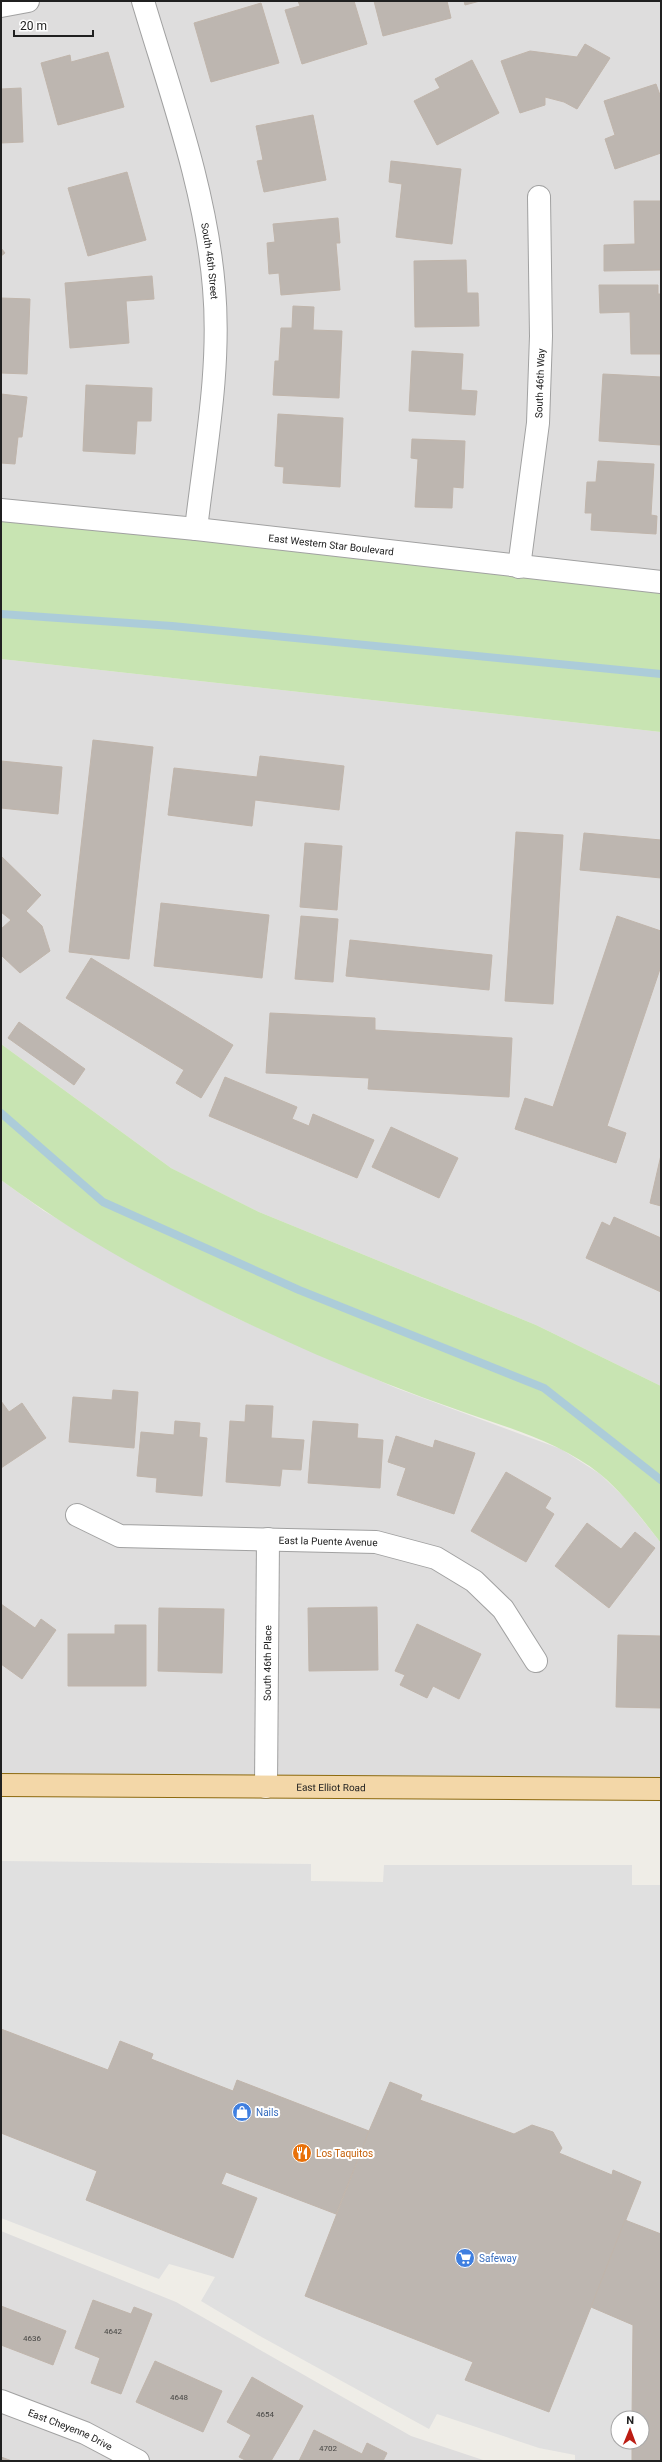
<svg xmlns="http://www.w3.org/2000/svg" width="662" height="2462" viewBox="0 0 662 2462" font-family="Roboto,sans-serif">
	<style>
		.residential { fill: #dedddd }
		.grass { fill: #c8e4b2 }
		.parking { fill: #e0e0e0; fill-rule: evenodd }
		.lines { fill: none; stroke-linecap: round; stroke-linejoin: round }
		.stream { stroke: #acccd9; stroke-width: 8 }
		.building { fill: #bdb6b0; stroke: #c0b5ab }
		.minor-casing { stroke: #a1a1a1; stroke-width: 24 }
		.major-casing { stroke: #8d6a0f; stroke-width: 24 }
		.minor { stroke: #fff; stroke-width: 22 }
		.major { stroke: #f3d7a8; stroke-width: 22 }
		.labels { text-anchor: middle; stroke-width: 4; stroke-linejoin: round; paint-order: stroke }
		.number-label { font-size: 8px; fill: #474644 }
		.street-label { font-size: 10px; fill: #202020; stroke: #fff }
		.shop-label { font-size: 10px; fill: #366cbe; stroke: #fff; text-anchor: start }
		.food-label { font-size: 10px; fill: #c56008; stroke: #fff; text-anchor: start }
	</style>
	<rect width="100%" height="100%" fill="#efede7"/>
	<g class="residential">
		<polygon points="1,1 661,1 661,582 1,510"/>
		<polygon points="1,659 661,732 661,1386 536,1325 259,1212 171,1168 1,1044"/>
		<polygon points="1,1180 44,1211 156,1277 234,1317 396,1388 561,1449 600,1474 625,1498 661,1543 661,1789 1,1785"/>
		<polygon points="1,2231 176,2302 411,2436 486,2461 1,2461"/>
	</g>
	<g class="grass">
		<polygon points="1,510 661,582 661,732 1,659"/>
		<path d="M1,1044l170,124 88,44 277,113 125,61v157c-19,-24 -37,-49 -61,-69 -40,-32 -94,-47 -142,-64 -49,-17 -96,-36 -143,-56 -109,-48 -218,-103 -314,-174z"/>
	</g>
	<path class="parking" d="M1,1861l310,3v17l72,1 1,-17h248v20h29v576h-86v-6l-36,-7 -102,-34 -8,15 -171,-94 -57,-34 14,-24 -46,-13 -10,15 -158,-61zM618,2418h24v24h-24z"/>
	<g class="lines">
		<g class="stream">
			<polyline points="1,614 172,626 661,674"/>
			<polyline points="1,1113 103,1202 299,1290 544,1388 661,1480"/>
		</g>
	</g>
	<g class="building">
		<polygon points="298,1 354,1 367,44 302,64 285,10 300,6"/>
		<polygon points="374,1 447,1 451,18 383,36"/>
		<polygon points="464,1 480,1 465,5"/>
		<polygon points="261,3 279,63 211,82 194,23"/>
		<polygon points="585,44 610,58 577,109 564,102 545,97 545,105 520,113 501,61 530,51 577,57"/>
		<polygon points="108,52 124,107 58,125 41,63 70,55 71,62"/>
		<polygon points="472,60 499,113 437,145 414,101 440,88 435,79"/>
		<polygon points="656,84 661,98 661,153 615,169 605,139 615,135 604,101"/>
		<polygon points="21,88 23,142 1,143 1,89"/>
		<polygon points="313,115 326,180 264,192 257,161 263,160 256,126"/>
		<polygon points="391,161 461,169 452,244 396,237 402,184 389,182"/>
		<polygon points="127,172 146,240 88,256 68,188"/>
		<polygon points="634,201 661,201 661,270 604,271 604,245 635,244"/>
		<polygon points="338,218 340,243 336,243 340,290 281,295 279,273 269,274 267,243 275,242 273,224"/>
		<polygon points="1,248 5,253 1,256"/>
		<polygon points="466,260 467,293 478,293 479,326 415,327 414,261"/>
		<polygon points="152,276 154,299 126,301 129,343 70,348 65,283"/>
		<polygon points="599,285 658,285 658,294 661,294 661,354 631,354 630,312 600,313"/>
		<polygon points="1,298 30,299 27,374 1,373"/>
		<polygon points="293,306 314,307 313,330 342,331 339,398 273,395 275,361 279,361 281,328 292,328"/>
		<polygon points="412,351 463,354 461,390 477,391 475,415 409,411"/>
		<polygon points="603,374 661,377 661,445 599,441"/>
		<polygon points="86,385 152,388 151,421 137,421 135,454 83,451"/>
		<polygon points="1,394 27,397 22,437 18,437 15,464 1,463"/>
		<polygon points="278,414 343,418 340,487 283,483 284,467 275,466"/>
		<polygon points="412,439 465,441 463,488 453,487 452,508 415,507 418,459 411,458"/>
		<polygon points="598,461 654,464 651,515 657,516 656,534 591,530 592,513 585,513 587,482 596,482"/>
		<polygon points="93,740 153,747 129,959 69,952"/>
		<polygon points="260,756 344,766 339,810 255,800 252,826 168,815 174,768 257,777"/>
		<polygon points="1,761 62,767 58,814 1,808"/>
		<polygon points="516,832 563,835 553,1004 505,1001"/>
		<polygon points="584,833 661,840 661,878 580,870"/>
		<polygon points="305,843 342,846 337,910 300,907"/>
		<polygon points="1,856 41,895 26,911 42,926 50,951 20,973 1,955 1,929 11,920 1,912"/>
		<polygon points="161,903 269,915 262,978 154,966"/>
		<polygon points="301,916 338,919 333,982 295,979"/>
		<polygon points="617,916 661,931 661,966 607,1126 626,1133 616,1163 515,1129 525,1098 553,1107"/>
		<polygon points="350,940 492,955 489,990 346,976"/>
		<polygon points="91,958 233,1045 201,1098 176,1083 184,1070 66,998"/>
		<polygon points="270,1013 375,1018 375,1030 512,1038 509,1097 368,1089 369,1078 266,1073"/>
		<polygon points="19,1022 85,1069 74,1085 8,1038"/>
		<polygon points="225,1077 297,1107 292,1119 309,1126 313,1114 374,1140 357,1178 209,1116"/>
		<polygon points="391,1127 458,1158 439,1198 372,1167"/>
		<polygon points="661,1155 661,1206 650,1203"/>
		<polygon points="614,1217 661,1238 661,1292 586,1258 602,1222 610,1226"/>
		<polygon points="113,1390 138,1392 134,1448 69,1442 73,1397 112,1400"/>
		<polygon points="1,1401 9,1412 22,1403 46,1438 1,1468"/>
		<polygon points="246,1405 273,1406 271,1438 304,1440 301,1470 282,1469 280,1486 226,1482 230,1421 245,1422"/>
		<polygon points="175,1421 200,1423 199,1437 207,1438 202,1496 156,1492 157,1478 137,1476 141,1432 174,1435"/>
		<polygon points="313,1421 358,1424 357,1438 383,1440 380,1488 308,1483"/>
		<polygon points="396,1436 433,1448 435,1440 475,1453 454,1514 397,1495 406,1468 388,1462"/>
		<polygon points="506,1472 551,1498 545,1508 554,1514 526,1562 471,1531"/>
		<polygon points="587,1523 621,1549 635,1532 655,1548 609,1608 555,1566"/>
		<polygon points="1,1604 35,1628 41,1619 56,1630 22,1679 1,1664"/>
		<polygon points="377,1607 378,1670 309,1671 308,1608"/>
		<polygon points="159,1608 224,1609 222,1673 158,1671"/>
		<polygon points="417,1624 481,1654 459,1699 433,1686 427,1698 400,1685 405,1675 395,1671"/>
		<polygon points="115,1625 146,1625 146,1686 68,1686 68,1634 115,1634"/>
		<polygon points="618,1635 661,1636 661,1708 616,1707"/>
		<polygon points="1,2029 108,2070 120,2041 153,2054 151,2059 233,2091 237,2080 369,2131 336,2214 226,2172 221,2184 257,2198 233,2258 86,2200 97,2171 1,2133"/>
		<polygon points="390,2082 422,2095 420,2100 514,2134 532,2125 553,2132 562,2148 559,2153 612,2175 613,2170 641,2182 549,2412 465,2380 473,2362 305,2296 369,2131"/>
		<polygon points="625,2220 661,2234 661,2461 632,2461 632,2442 642,2442 642,2418 632,2418 633,2325 591,2307"/>
		<polygon points="93,2300 131,2314 134,2307 152,2314 121,2394 91,2383 100,2358 75,2348"/>
		<polygon points="1,2306 66,2331 53,2365 1,2345"/>
		<polygon points="155,2361 222,2391 203,2432 136,2402"/>
		<polygon points="252,2377 303,2406 271,2461 247,2461 239,2457 251,2435 227,2422"/>
		<polygon points="314,2430 362,2454 367,2443 387,2453 383,2461 299,2461"/>
		<polygon points="1,2457 12,2461 1,2461"/>
	</g>
	<g class="lines">
		<defs>
			<g id="minor">
				<path id="s1" d="M143,1c28,94 63,189 71,287 7,80 -9,163 -18,241"/>
				<polyline points="1,6 28,1"/>
				<path id="s2" d="M1,510l195,19 465,53"/>
				<path id="s3" d="M519,567l19,-144 3,-87 -2,-139"/>
				<path id="s4" d="M77,1515l43,21 256,6 60,16 38,23 29,28 33,52"/>
				<path id="s5" d="M266,1787l2,-248"/>
				<path id="s6" d="M1,2401l84,32 53,28"/>
			</g>
			<g id="major">
				<path id="s7" d="M1,1785l660,4"/>
			</g>
		</defs>
		<use href="#minor" class="minor-casing"/>
		<use href="#major" class="major-casing"/>
		<use href="#minor" class="minor"/>
		<use href="#major" class="major"/>
	</g>
	<defs>
		<symbol id="shop-disc" viewBox="-11 -11 22 22"><circle r="9.5" fill="#3f7fe0" stroke="#fff"/><path d="M-5-2.5h2.3a2.7 3.5 0 0 1 5.4 0H5L5.5 6h-11ZM-1.5-2.5h3a1.5 2.3 0 0 0-3 0Z" fill="#fff"/></symbol>
		<symbol id="restaurant-disc" viewBox="-11 -11 22 22"><circle r="9.5" fill="#e8710a" stroke="#fff"/><path d="M-5-6h1v4h1v-4h1v4h1v-4h1v5L-1.5 .5V6h-2V.5L-5-1ZM5-6V6H3V1.5H1.5Q1.5-4 5-6Z" fill="#fff"/></symbol>
		<symbol id="supermarket-disc" viewBox="-11 -11 22 22"><circle r="9.5" fill="#3f7fe0" stroke="#fff"/><path d="M-6-5.5h2.5l.6 2H6L4.5 2H-2.5L-4.4-4H-6ZM-1.5 3.2a1.3 1.3 0 1 0 .1 0ZM3 3.2a1.3 1.3 0 1 0 .1 0Z" fill="#fff"/></symbol>
	</defs>
	<g fill-rule="evenodd">
		<use href="#shop-disc" x="231" y="2101" width="22" height="22"/>
		<use href="#restaurant-disc" x="291" y="2142" width="22" height="22"/>
		<use href="#supermarket-disc" x="454" y="2247" width="22" height="22"/>
	</g>
	<g class="labels">
		<g class="number-label">
			<text x="113" y="2334">4642</text>
			<text x="32" y="2341">4636</text>
			<text x="179" y="2400">4648</text>
			<text x="265" y="2417">4654</text>
			<text x="328" y="2451">4702</text>
		</g>
		<g class="street-label">
			<text dy="4" stroke="none"><textPath href="#s1" startOffset="269">South 46th Street</textPath></text>
			<text dy="4" stroke="none"><textPath href="#s3" startOffset="185">South 46th Way</textPath></text>
			<text dy="4" stroke="none"><textPath href="#s2" startOffset="332">East Western Star Boulevard</textPath></text>
			<text dy="4" stroke="none"><textPath href="#s4" startOffset="256">East la Puente Avenue</textPath></text>
			<text dy="4" stroke="none"><textPath href="#s5" startOffset="124">South 46th Place</textPath></text>
			<text dy="4" stroke="none"><textPath href="#s7" startOffset="330">East Elliot Road</textPath></text>
			<text dy="4" stroke="none"><textPath href="#s6" startOffset="75">East Cheyenne Drive</textPath></text>
		</g>
		<g class="shop-label">
			<text x="256" y="2116">Nails</text>
			<text x="479" y="2262">Safeway</text>
		</g>
		<g class="food-label">
			<text x="316" y="2157">Los Taquitos</text>
		</g>
	</g>
	<rect width="662" height="2462" fill="none" stroke="#202020" stroke-width="4"/>
	<g transform="translate(630 2430) rotate(1)"><circle r="19" fill="#ffffff" stroke="#a6a6a6"/>
	<path d="M0-3L7 15L0 10L-7 15Z" fill="#bc1d14"/>
	<text y="-6" font-size="11" font-weight="bold" text-anchor="middle" fill="#202020">N</text>
	</g>
	<path d="M14 30v6h79v-6" fill="none" stroke="#202020" stroke-width="2"/>
	<text x="20" y="30" font-size="12" fill="#202020" stroke="#ffffff" stroke-width="3" paint-order="stroke">20 m</text>
</svg>
